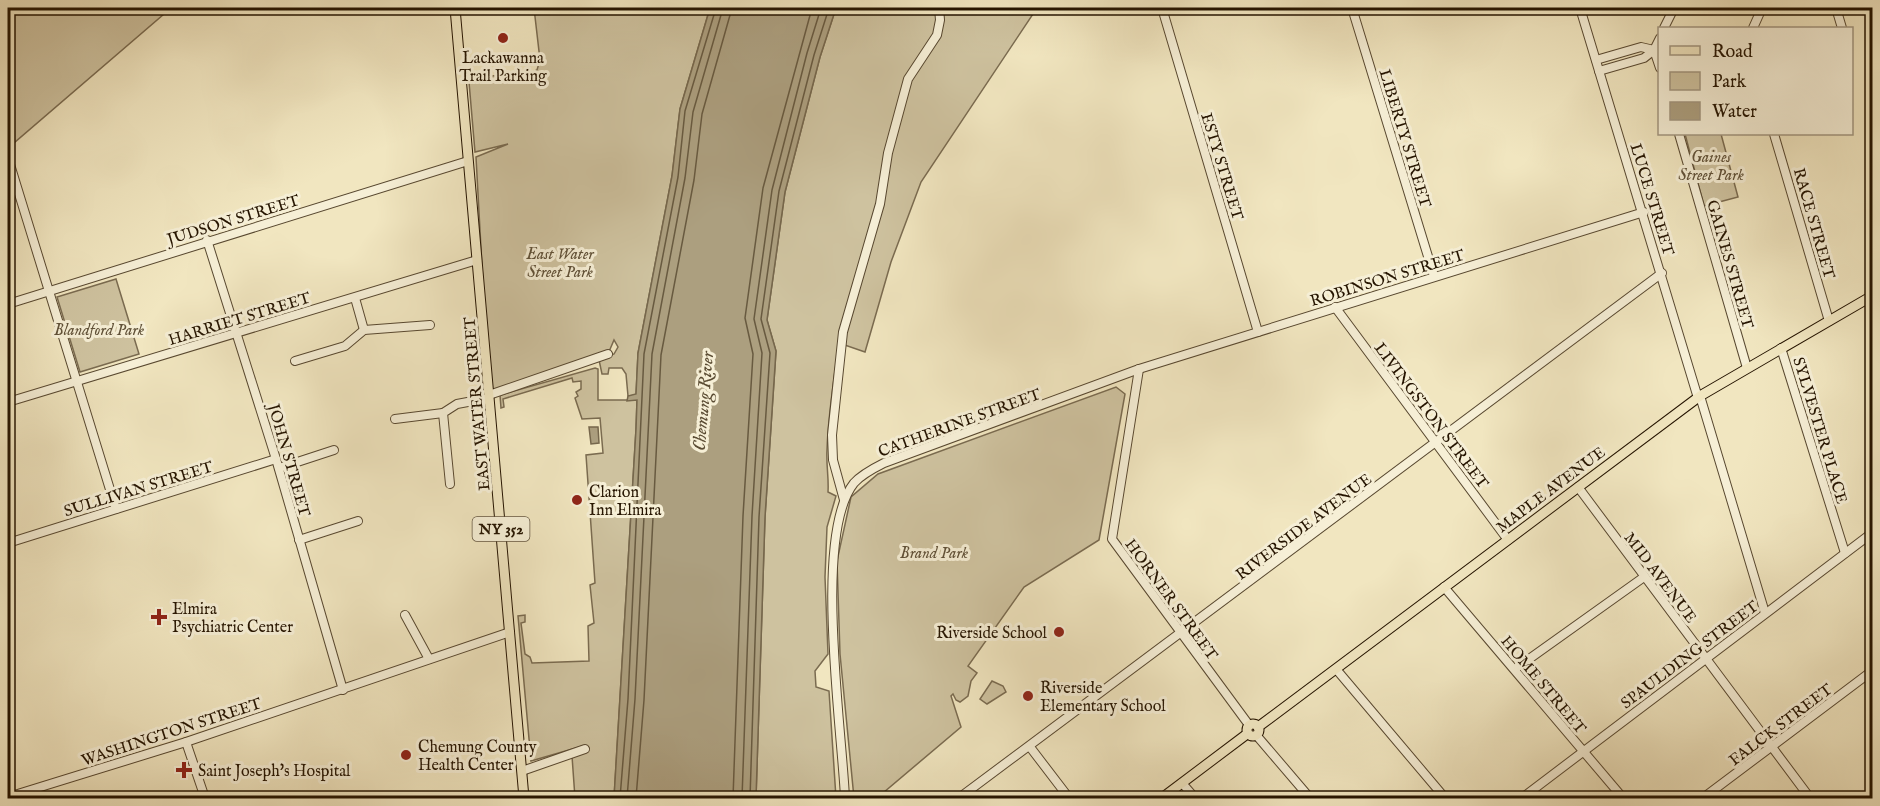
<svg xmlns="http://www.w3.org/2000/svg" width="1880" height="806" viewBox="0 0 1880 806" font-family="'IM FELL English',serif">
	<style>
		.green { fill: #cec29f; stroke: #7a6b50; stroke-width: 1.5 }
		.water { fill: #ac9f7f; stroke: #76674c; stroke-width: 1.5 }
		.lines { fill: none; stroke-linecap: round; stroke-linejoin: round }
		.shore { stroke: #685a40; stroke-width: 1.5 }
		.minor-casing { stroke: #584830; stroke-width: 10 }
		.major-casing { stroke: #251400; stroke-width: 11 }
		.minor { stroke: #f6efd6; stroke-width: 8 }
		.major { stroke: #f1e6c0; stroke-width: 9 }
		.poi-dot { fill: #8f2418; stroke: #f6efd6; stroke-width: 2 }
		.labels { text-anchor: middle; stroke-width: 6; stroke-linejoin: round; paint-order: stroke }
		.shield { fill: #f6efd6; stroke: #645640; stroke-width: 1.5 }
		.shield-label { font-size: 15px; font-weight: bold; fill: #251400 }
		.poi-label { font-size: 16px; fill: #251400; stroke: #f6efd6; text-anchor: start }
		.street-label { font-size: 16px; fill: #251400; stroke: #f6efd6 }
		.park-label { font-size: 16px; font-style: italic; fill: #605138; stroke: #f6efd6 }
		.water-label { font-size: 18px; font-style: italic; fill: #5b4c33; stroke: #f6efd6 }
	</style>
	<rect width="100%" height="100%" fill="#f1e6c0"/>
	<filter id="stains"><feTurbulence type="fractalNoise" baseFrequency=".00333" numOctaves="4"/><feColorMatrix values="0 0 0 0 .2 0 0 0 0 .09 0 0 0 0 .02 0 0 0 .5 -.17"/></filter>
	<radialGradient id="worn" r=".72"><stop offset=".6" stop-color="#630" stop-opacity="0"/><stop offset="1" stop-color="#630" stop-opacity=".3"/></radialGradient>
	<g class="green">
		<polygon points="8,8 171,8 8,148"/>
		<polygon points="534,8 710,8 680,109 672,176 638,353 636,395 628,396 626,374 622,368 609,368 608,374 602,374 599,360 614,354 618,347 614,340 608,354 489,395 476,157 508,144 475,152 469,82 471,77 528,74 537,70 540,60"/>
		<path d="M836,8h201l-116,174 -30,80 -26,90 -26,-9c-5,36 -11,71 -12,107 -1,14 2,28 1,42l8,4 -9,31 -2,50 3,77 -13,17 1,16 13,4 7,107h-80l9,-281 11,-166 -9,-31 18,-128 35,-135z"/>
		<polygon points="1685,134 1721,134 1738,197 1704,206"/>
		<polygon points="116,279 139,354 80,372 57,297"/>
		<polygon points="595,368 598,369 598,400 637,400 636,429 614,798 575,798 572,756 586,752 583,746 531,761 518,616 525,615 525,622 521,623 525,654 530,657 532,663 589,661 588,626 594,623 590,585 595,583 586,455 603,453 600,418 582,419 575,398 578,396 576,392 581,389 581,381 573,382 572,378 503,399 504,407 501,408 500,395"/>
		<polygon points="1116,387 1125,394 1099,540 1024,587 968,666 977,673 971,681 968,696 960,702 956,700 953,694 951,696 961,727 877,798 854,798 840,654 837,561 851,497 878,474"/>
		<polygon points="992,681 1003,686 1006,692 987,704 980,699"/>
	</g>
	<g class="water">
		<polygon points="710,8 836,8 820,57 785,192 767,320 776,351 765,517 756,798 614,798 636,429 637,400 627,401 628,396 636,394 638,353 672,176 680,109"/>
		<polygon points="589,427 598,427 599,443 591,444"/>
	</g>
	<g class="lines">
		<g class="shore">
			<polyline points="620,798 628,699 644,354 678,177 685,111 716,8"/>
			<polyline points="627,798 635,699 652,354 685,178 693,112 723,8"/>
			<polyline points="636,798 644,700 661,355 694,180 702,114 732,8"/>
			<polyline points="733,798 743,516 753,354 745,318 763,188 812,8"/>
			<polyline points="742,798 752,516 762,353 754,319 772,190 807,53 821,8"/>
			<polyline points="750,798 759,517 770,353 761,319 779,191 814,55 829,8"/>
		</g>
		<defs>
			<g id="minor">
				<polyline points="1162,8 1258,332"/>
				<polyline points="1352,8 1434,276"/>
				<polyline points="1580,8 1698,398"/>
				<polyline points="1836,8 1842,28"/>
				<polyline points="1664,28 1674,8"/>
				<polyline points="1753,28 1762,8"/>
				<polyline points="1660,38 1654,50 1660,68"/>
				<polyline points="1596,60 1641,47 1654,50"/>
				<polyline points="1599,71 1644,58 1654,50"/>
				<polyline points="1679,134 1747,368"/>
				<polyline points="1774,134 1829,321"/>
				<polyline points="8,158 116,509"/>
				<polyline points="207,240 276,459 343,690"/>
				<polyline points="355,298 364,330"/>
				<polyline points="8,304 468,161"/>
				<polyline points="1335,307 1508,540"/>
				<polyline points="1781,348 1845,553"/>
				<polyline points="295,361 345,346 364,330 430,325"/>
				<polyline points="1139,369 1112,539 1249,725"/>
				<polyline points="489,395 608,354"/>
				<polyline points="1700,396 1765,613"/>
				<polyline points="8,402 477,260"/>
				<polyline points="395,419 443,413"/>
				<polyline points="279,468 334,450"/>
				<polyline points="450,484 443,413 457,404 489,398"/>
				<polyline points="1578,487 1810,798"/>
				<polyline points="844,500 833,460 832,435 843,332 880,204 888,153 908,79 937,35 940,20 939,8"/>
				<polyline points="299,540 358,521"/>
				<polyline points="8,543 276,459"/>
				<polyline points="1444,587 1623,798"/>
				<polyline points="405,615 429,659"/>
				<polyline points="1336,669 1445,798"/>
				<polyline points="1515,669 1644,577"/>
				<polyline points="1257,736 1310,798"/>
				<polyline points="186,742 205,798"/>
				<polyline points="1030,747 1069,798"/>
				<polyline points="522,771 585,749"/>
				<polyline points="1182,783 1195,798"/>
				<polyline points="8,797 186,742 510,632"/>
				<path d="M845,798c-3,-69 -32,-264 9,-315 8,-9 20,-15 30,-20l255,-94 505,-157"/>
				<polyline points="959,798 1662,273"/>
				<polyline points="1522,798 1872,533"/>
				<polyline points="1703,798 1872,671"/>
			</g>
			<g id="major">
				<polyline points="455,8 524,798"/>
				<circle cx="1253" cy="730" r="6"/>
				<polyline points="1258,727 1700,396 1872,296"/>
				<polyline points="1162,798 1247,734"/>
			</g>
		</defs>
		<use href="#minor" class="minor-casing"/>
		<use href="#major" class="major-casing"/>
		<use href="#minor" class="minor"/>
		<use href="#major" class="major"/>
	</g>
	<g class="poi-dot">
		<circle cx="503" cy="38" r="6"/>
		<circle cx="577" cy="500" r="6"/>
		<path d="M156 608h6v6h6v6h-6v6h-6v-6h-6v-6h6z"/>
		<circle cx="1059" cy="632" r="6"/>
		<circle cx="1028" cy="696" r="6"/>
		<circle cx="406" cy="755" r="6"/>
		<path d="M181 761h6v6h6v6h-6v6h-6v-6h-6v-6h6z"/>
	</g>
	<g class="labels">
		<rect class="shield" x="472.5" y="517" width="57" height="24" rx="4.5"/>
		<g class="shield-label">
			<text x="501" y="534">NY 352</text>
		</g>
		<g class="poi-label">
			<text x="503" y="63" text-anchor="middle">Lackawanna<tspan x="503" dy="18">Trail Parking</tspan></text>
			<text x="589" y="497">Clarion<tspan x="589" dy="18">Inn Elmira</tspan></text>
			<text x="172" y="614">Elmira<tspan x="172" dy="18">Psychiatric Center</tspan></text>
			<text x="1047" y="638" text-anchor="end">Riverside School</text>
			<text x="1040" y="693">Riverside<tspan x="1040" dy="18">Elementary School</tspan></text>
			<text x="418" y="752">Chemung County<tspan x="418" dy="18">Health Center</tspan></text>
			<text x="198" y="776">Saint Joseph's Hospital</text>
		</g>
		<g class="street-label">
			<text transform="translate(1406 138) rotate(73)" y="6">LIBERTY STREET</text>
			<text transform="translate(1223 166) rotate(73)" y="6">ESTY STREET</text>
			<text transform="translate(1653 199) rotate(73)" y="6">LUCE STREET</text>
			<text transform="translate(233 219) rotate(-17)" y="6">JUDSON STREET</text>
			<text transform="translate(1815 223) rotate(74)" y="6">RACE STREET</text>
			<text transform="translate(1731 264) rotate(74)" y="6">GAINES STREET</text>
			<text transform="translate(1387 277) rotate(-17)" y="6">ROBINSON STREET</text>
			<text transform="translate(239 318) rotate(-17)" y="6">HARRIET STREET</text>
			<text transform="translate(476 404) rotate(-95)" y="6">EAST WATER STREET</text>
			<text transform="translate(1432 415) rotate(53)" y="6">LIVINGSTON STREET</text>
			<text transform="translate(959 422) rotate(-20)" y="6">CATHERINE STREET</text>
			<text transform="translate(1821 430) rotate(73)" y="6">SYLVESTER PLACE</text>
			<text transform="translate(290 460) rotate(74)" y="6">JOHN STREET</text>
			<text transform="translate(138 488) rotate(-17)" y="6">SULLIVAN STREET</text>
			<text transform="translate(1550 489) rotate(-37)" y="6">MAPLE AVENUE</text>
			<text transform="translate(1303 526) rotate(-37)" y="6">RIVERSIDE AVENUE</text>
			<text transform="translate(1661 577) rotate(53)" y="6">MID AVENUE</text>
			<text transform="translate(1172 599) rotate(54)" y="6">HORNER STREET</text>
			<text transform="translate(1689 654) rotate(-37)" y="6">SPAULDING STREET</text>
			<text transform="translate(1544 684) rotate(50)" y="6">HOME STREET</text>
			<text transform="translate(1780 724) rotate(-37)" y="6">FALCK STREET</text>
			<text transform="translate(171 731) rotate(-18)" y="6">WASHINGTON STREET</text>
		</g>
		<g class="park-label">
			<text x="1711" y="162">Gaines<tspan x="1711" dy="18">Street Park</tspan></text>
			<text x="560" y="259">East Water<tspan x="560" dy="18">Street Park</tspan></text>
			<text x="99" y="335">Blandford Park</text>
			<text x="934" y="558">Brand Park</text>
		</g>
		<g class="water-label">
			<text transform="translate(703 401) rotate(-85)" y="6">Chemung River</text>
		</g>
	</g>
	<rect width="1880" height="806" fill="none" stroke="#f1e6c0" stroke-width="30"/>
	<rect x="9" y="9" width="1862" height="788" fill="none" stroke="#251400" stroke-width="3"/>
	<rect x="15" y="15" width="1850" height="776" fill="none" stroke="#251400" stroke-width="1.5"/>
	<rect x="1658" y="27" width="195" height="108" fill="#f6efd6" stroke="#a29780" stroke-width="1.5"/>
	<rect x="1670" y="46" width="30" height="9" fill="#f1e6c0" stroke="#a29780" stroke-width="1.5"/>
	<text x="1712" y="57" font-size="18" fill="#251400">Road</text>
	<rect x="1670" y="72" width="30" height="18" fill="#cec29f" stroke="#a29780" stroke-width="1.5"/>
	<text x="1712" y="87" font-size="18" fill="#251400">Park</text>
	<rect x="1670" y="102" width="30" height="18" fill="#ac9f7f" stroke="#a29780" stroke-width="1.5"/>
	<text x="1712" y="117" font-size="18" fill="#251400">Water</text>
	<rect width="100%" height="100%" filter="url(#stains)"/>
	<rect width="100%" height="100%" fill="url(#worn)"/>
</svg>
